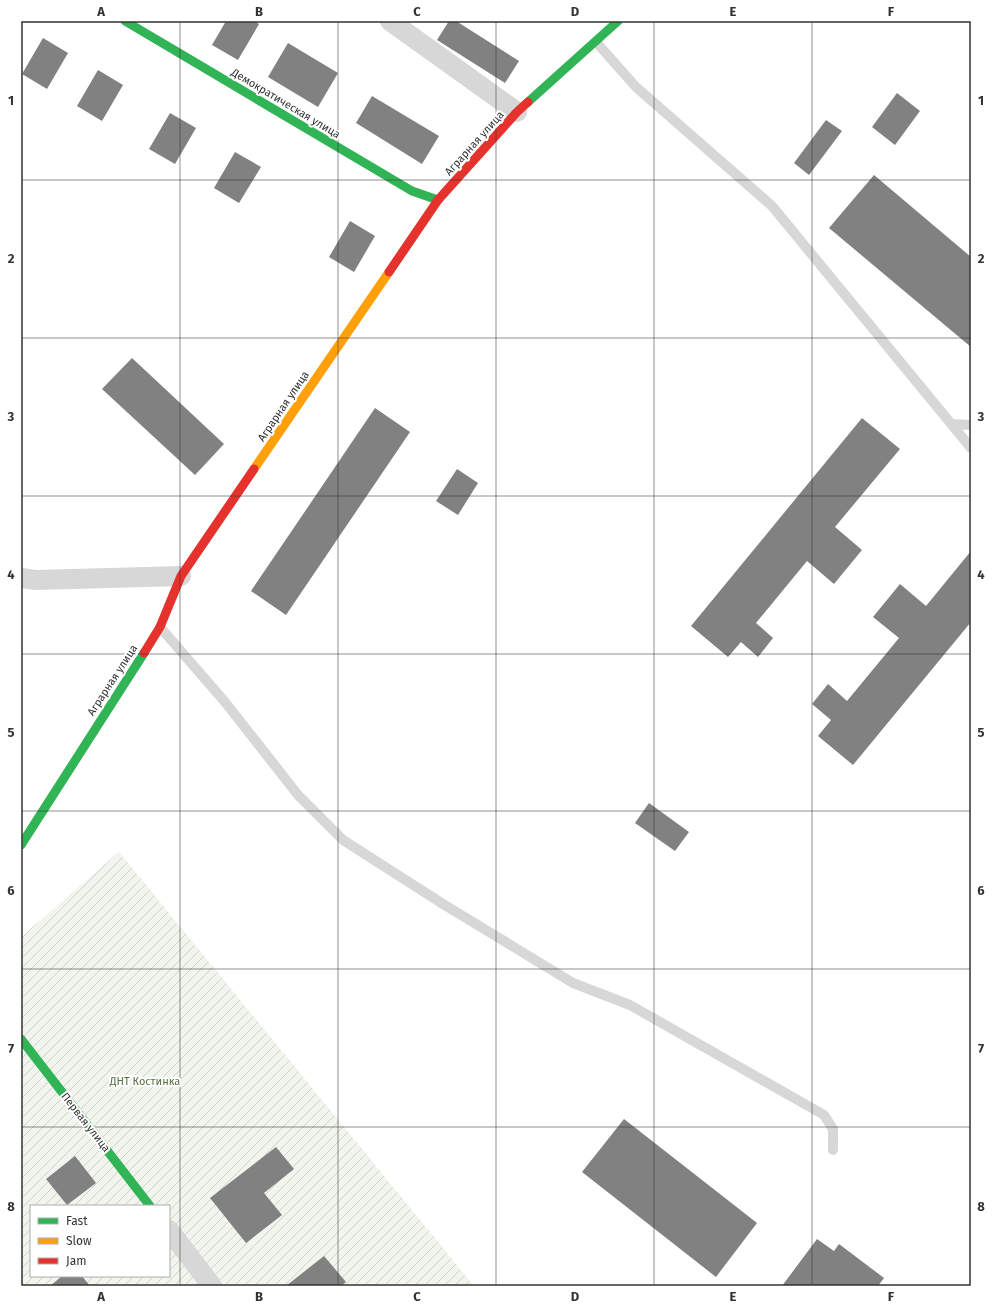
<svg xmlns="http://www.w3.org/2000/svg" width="992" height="1307" viewBox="0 0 992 1307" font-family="'Fira Sans',sans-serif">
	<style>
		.garden { fill: url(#garden-furrows); fill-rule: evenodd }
		.building { fill: #818181 }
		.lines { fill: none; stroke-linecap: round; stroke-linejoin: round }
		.lane { stroke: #d7d7d7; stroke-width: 10 }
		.street { stroke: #d7d7d7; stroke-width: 20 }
		.fast { stroke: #30b455; stroke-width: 9 }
		.slow { stroke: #ff9f0a; stroke-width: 9 }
		.jam { stroke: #e5322d; stroke-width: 9 }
		.grid { fill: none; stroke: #333; stroke-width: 1; stroke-opacity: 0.55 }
		.labels { text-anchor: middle; stroke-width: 4; stroke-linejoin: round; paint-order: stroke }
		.street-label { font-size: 11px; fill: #333; stroke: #fff }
		.park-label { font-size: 11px; fill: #56703f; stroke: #fff }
		.neatline { fill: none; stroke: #333; stroke-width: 1.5 }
		.grid-label { font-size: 13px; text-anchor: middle; font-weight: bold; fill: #333 }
	</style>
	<defs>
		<pattern id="garden-furrows" width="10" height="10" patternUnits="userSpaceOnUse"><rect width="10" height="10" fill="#f1f5ed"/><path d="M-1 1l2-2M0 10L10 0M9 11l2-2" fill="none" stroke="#cfd2cc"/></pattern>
	</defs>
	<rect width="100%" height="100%" fill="#fff"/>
	<path class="garden" d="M119,852l355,434h-453v-349zM31,1206h138v70h-138z"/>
	<g class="building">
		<polygon points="226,21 254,21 259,24 238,60 212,45"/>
		<polygon points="449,21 456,21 519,61 505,83 437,40"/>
		<polygon points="43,38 68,53 47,89 22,74"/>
		<polygon points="288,43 338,73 318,107 268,77"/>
		<polygon points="98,70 123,85 102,121 77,106"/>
		<polygon points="897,93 920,111 895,145 872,127"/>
		<polygon points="372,96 439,136 422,164 356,123"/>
		<polygon points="170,113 196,128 175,164 149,149"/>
		<polygon points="826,120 842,131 809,175 794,163"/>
		<polygon points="235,152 261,167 239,203 214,188"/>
		<polygon points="874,175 971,257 971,347 829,228"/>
		<polygon points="350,221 375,236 354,272 329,257"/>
		<polygon points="132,358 224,444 195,475 102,389"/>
		<polygon points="375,408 410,432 286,615 251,591"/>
		<polygon points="862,418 900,449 835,527 862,550 834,584 807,561 756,623 773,638 758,657 741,642 728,657 691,626"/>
		<polygon points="457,469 478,483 458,515 436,501"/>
		<polygon points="971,551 971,622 853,765 818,736 831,720 812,704 828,684 847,701 899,638 873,617 900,584 926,606"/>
		<polygon points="649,803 689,832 675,851 635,823"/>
		<polygon points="624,1119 757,1223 716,1277 582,1172"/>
		<polygon points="276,1147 294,1169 264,1193 282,1215 246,1243 210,1198"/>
		<polygon points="75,1156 96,1183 67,1205 46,1179"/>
		<polygon points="817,1239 834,1251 839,1244 884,1278 878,1286 782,1286"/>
		<polygon points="324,1256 346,1282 341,1286 286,1286"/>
		<polygon points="62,1276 82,1276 90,1286 50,1286"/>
	</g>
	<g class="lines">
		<g class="lane">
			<polyline points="596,42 636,87 772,206 971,448"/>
			<polyline points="951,424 971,425"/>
			<polyline points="160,627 225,702 298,795 343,840 443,904 573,983 630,1005 824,1115 833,1129 833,1150"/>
		</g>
		<g class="street">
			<polyline points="390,21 517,112"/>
			<polyline points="21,578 36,580 181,576"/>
			<polyline points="169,1230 212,1286"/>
		</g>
		<g class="fast">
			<polyline points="125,21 412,191 438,200"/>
			<polyline points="528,102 618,21"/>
			<polyline points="21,845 144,653"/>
			<polyline points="21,1039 150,1206"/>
		</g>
		<polyline class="slow" points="254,469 389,272"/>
		<g class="jam">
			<polyline points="389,272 438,200 517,112 528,102"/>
			<polyline points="144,653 160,627 181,576 254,469"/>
		</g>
	</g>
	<path class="grid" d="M180,21v1265M338,21v1265M496,21v1265M654,21v1265M812,21v1265M21,180h950M21,338h950M21,496h950M21,654h950M21,811h950M21,969h950M21,1127h950"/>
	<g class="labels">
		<g class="street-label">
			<text transform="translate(286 103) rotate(31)" y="4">Демократическая улица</text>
			<text transform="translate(474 143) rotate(-48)" y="4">Аграрная улица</text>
			<text transform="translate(283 406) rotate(-56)" y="4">Аграрная улица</text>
			<text transform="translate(112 680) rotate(-57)" y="4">Аграрная улица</text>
			<text transform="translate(86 1122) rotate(52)" y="4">Первая улица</text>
		</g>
		<g class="park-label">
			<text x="145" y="1085">ДНТ Костинка</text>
		</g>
	</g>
	<rect width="992" height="1307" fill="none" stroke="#ffffff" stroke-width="44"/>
	<rect x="30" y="1205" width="140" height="72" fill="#ffffff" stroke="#adadad"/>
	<rect x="38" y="1218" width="20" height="6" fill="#30b455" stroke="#adadad"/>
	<text x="66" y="1225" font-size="12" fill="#333333">Fast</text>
	<rect x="38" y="1238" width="20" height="6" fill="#ff9f0a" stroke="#adadad"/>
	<text x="66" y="1245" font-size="12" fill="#333333">Slow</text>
	<rect x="38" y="1258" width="20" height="6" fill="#e5322d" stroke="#adadad"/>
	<text x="66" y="1265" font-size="12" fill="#333333">Jam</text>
	<rect x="22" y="22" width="948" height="1263" class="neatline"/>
	<g class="grid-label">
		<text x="101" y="16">A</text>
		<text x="259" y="16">B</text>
		<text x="417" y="16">C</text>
		<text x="575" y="16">D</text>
		<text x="733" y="16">E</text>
		<text x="891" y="16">F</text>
		<text x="11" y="105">1</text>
		<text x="981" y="105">1</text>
		<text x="11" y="263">2</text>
		<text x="981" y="263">2</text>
		<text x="11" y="421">3</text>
		<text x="981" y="421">3</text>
		<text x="11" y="579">4</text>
		<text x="981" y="579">4</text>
		<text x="11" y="737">5</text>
		<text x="981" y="737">5</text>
		<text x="11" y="895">6</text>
		<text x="981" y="895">6</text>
		<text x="11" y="1053">7</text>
		<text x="981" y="1053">7</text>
		<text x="11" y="1211">8</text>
		<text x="981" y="1211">8</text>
		<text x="101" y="1301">A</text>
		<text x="259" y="1301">B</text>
		<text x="417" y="1301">C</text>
		<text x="575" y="1301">D</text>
		<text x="733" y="1301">E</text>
		<text x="891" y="1301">F</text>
	</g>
</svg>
